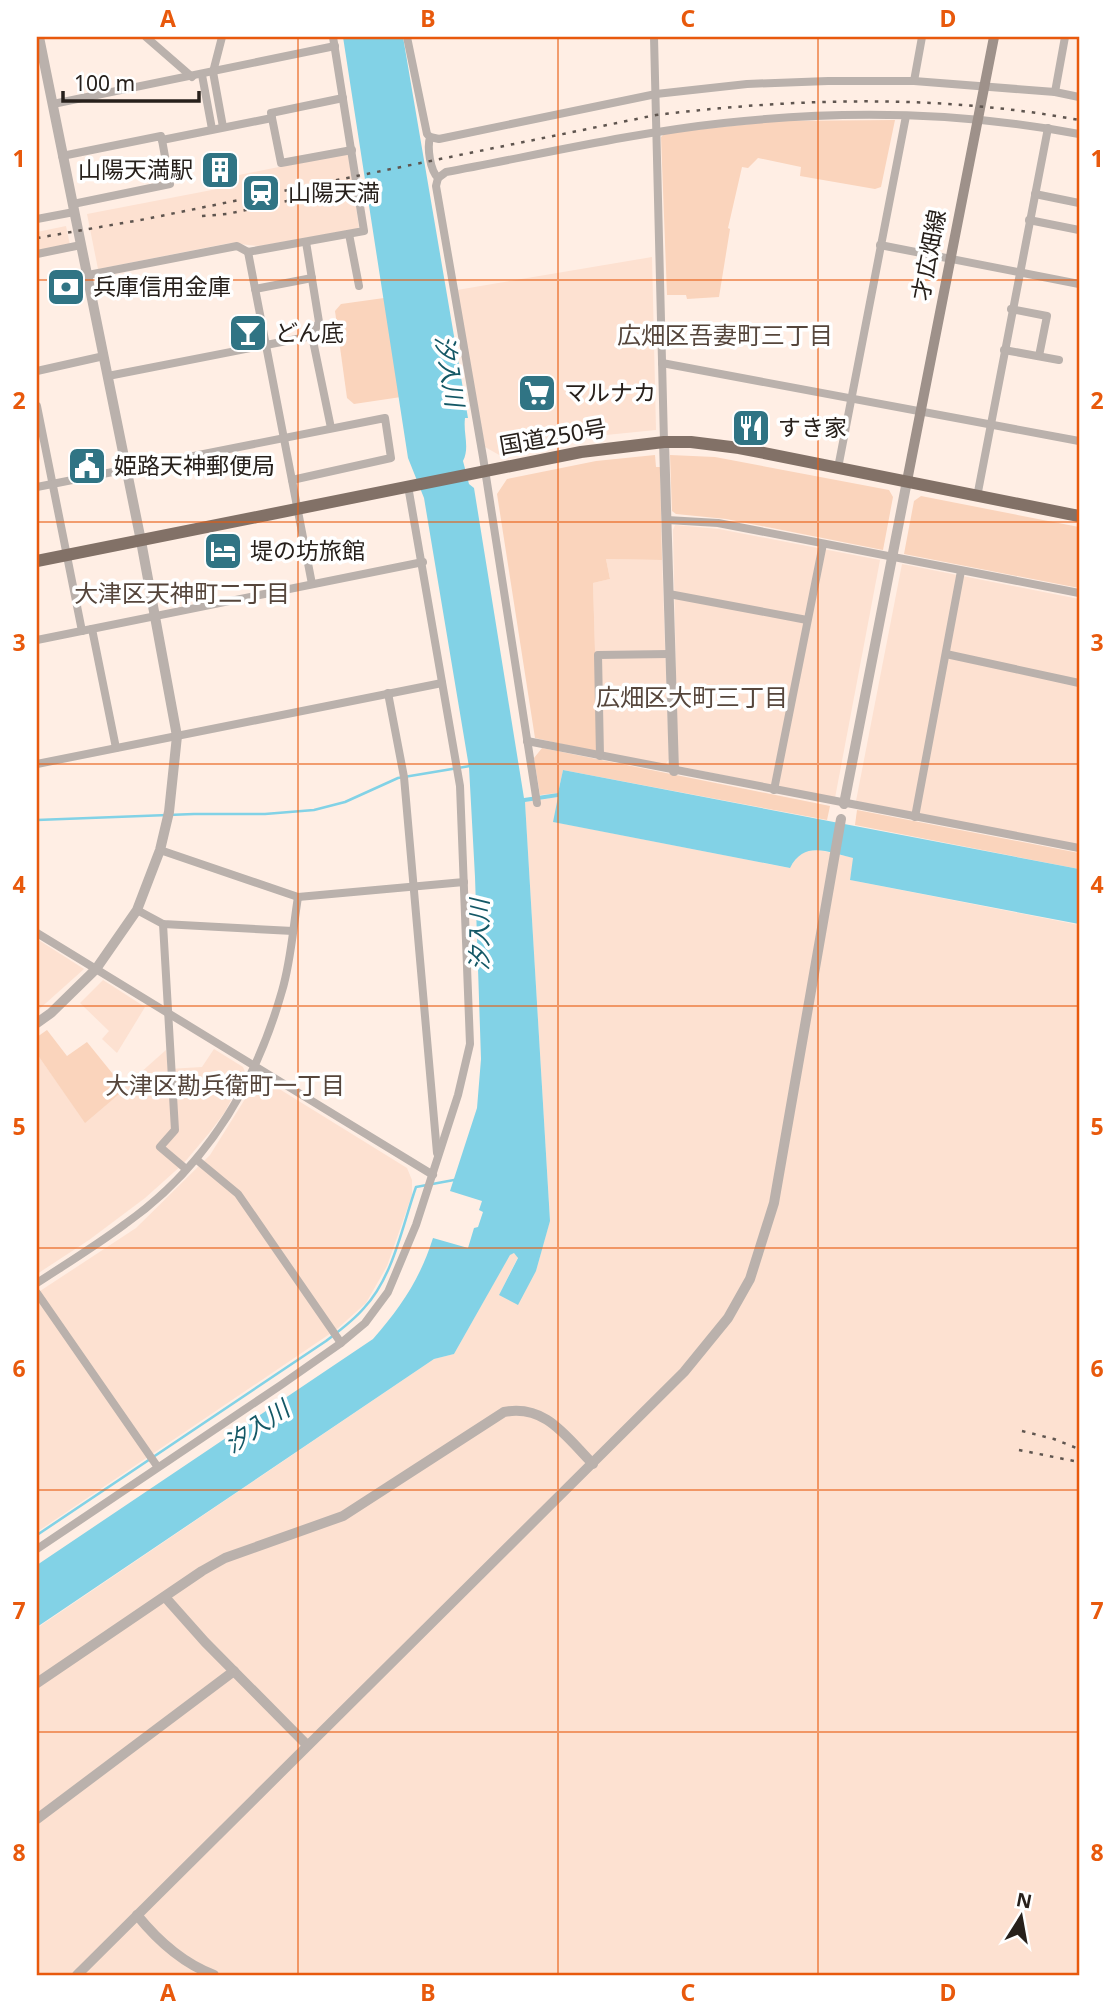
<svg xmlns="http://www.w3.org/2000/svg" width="1116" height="2012" viewBox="0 0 1116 2012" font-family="'Noto Sans','Noto Sans JP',sans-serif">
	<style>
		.built { fill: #fde1d1 }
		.green { fill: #fad4bc }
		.water { fill: #82d2e6 }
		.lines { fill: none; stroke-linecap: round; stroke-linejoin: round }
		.stream { stroke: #82d2e6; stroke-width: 2.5 }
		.minor { stroke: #bab1ac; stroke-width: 8 }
		.tertiary { stroke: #bab1ac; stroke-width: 10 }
		.secondary { stroke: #9e918a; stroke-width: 10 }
		.trunk { stroke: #827167; stroke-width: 12 }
		.rail { stroke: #5f554f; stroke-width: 2.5; stroke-dasharray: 3.5 7; stroke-linecap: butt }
		.grid { fill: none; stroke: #e8590c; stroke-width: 2; stroke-opacity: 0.55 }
		.labels { text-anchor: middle; stroke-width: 7; stroke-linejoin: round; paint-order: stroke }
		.poi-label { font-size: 23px; fill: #27201b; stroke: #fff; text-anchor: start }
		.street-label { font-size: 23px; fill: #27201b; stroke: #fff }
		.neighbourhood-label { font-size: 24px; fill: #56463c; stroke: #fff }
		.water-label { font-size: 24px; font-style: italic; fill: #145866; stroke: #fff }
		.neatline { fill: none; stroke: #e8590c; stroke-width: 2.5 }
		.grid-label { font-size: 23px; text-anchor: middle; font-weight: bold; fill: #e8590c }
	</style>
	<rect width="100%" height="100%" fill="#ffeee4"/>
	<g class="built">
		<polygon points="348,153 359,227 356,229 259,246 230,243 98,269 87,214 217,189 215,177 220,177 221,180 229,179 229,177"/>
		<polygon points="66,226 70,245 37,252 37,232"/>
		<polygon points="652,257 656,430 606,435 501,456 485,447 457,290"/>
		<polygon points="675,525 719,529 880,560 835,798 678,766 673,530"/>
		<polygon points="606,559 662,560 669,759 665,765 598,752 593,583 610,579"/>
		<polygon points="902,564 1079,599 1079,845 856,801"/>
		<polygon points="558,797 554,822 789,868 801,852 819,850 854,858 850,880 1079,925 1079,1975 37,1975 37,1628 434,1359 454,1354 510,1254 515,1253 518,1257 499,1295 536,1271 550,1220 525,802"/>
		<polygon points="37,939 84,969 37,1011"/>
		<polygon points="103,980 145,1007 117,1053 102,1039 109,1031 80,1003"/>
		<polygon points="214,1049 243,1067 245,1072 225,1112 210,1132 183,1164 145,1198 89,1240 37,1274 37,1054 85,1122 166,1050 168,1069 202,1067"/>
		<polygon points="268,1082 407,1168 412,1180 412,1195 387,1266 366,1303 337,1329 37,1532 37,1293 136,1228 210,1155 255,1083"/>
	</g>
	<g class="green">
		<polygon points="895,120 881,187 875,189 800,176 801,167 758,158 748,168 742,167 728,228 730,229 719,297 687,299 686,295 667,295 661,137 665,133 777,121"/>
		<polygon points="384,298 401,397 354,404 347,398 335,311 341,304"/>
		<polygon points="655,455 656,467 660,467 662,560 606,559 610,579 593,583 598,752 535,738 497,494 507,479 596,461"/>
		<polygon points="670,455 715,457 889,490 893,497 883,550 726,519 676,514 672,511"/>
		<polygon points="921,496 1079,527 1079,588 904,554 914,501"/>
		<polygon points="542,748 830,806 827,820 563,770 558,793 540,795 534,758"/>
		<polygon points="857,810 1079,853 1079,869 855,825"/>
		<polygon points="47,1030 67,1056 87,1042 125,1089 85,1123 37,1054 37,1037"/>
	</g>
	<path class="water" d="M343,37h60l65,381h-3c-2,16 5,29 -2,43l6,23 5,4 50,310 34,-5 5,-23 516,99v55l-229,-44 3,-22c-25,-6 -49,-18 -63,10l-237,-46 5,-25 -33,5 25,419 -14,50 -18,34 -19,-10 19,-37 -4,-5 -4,2 -56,99 -20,5 -397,268v-62l336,-226c28,-32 47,-60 60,-101l35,10 6,-20 4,-1 5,-15 -4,-2 3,-9 -32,-10 27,-83 4,-49 -6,-182 -6,-110 -45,-269 -16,-40z"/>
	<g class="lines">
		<g class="stream">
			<polyline points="37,820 194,814 265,814 314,810 345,802 398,778 470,766"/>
			<path d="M37,1535l289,-194c13,-10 27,-20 38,-33 29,-31 38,-81 52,-121l38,-7"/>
		</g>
		<g class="minor">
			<polyline points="146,37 192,77"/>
			<polyline points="222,37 213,72 223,127"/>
			<path d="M407,37l20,97 3,3c-3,11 0,33 8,41l-2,8 47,271 54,346"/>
			<polyline points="654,37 664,442"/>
			<polyline points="202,75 212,129"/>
			<polyline points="914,81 922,37"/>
			<polyline points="1055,92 1065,37"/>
			<polyline points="343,98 271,113 281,163 352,150"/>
			<polyline points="53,104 335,46"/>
			<polyline points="430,137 439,139 656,94 747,84 828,81 914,81 1055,92 1079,97"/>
			<polyline points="162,140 272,118"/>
			<polyline points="62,156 161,136 162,140 170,184 73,204"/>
			<path d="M438,178l8,-6c92,-17 185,-39 278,-49 118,-13 239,-11 355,11"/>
			<polyline points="1035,194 1079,203"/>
			<polyline points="37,219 74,212"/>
			<polyline points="1029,220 1079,230"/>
			<polyline points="349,234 359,286"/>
			<polyline points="306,242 319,322 312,336 331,428"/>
			<polyline points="880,245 1079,284"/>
			<polyline points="248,252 312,584"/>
			<polyline points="37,254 81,245"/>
			<polyline points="88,275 237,246 248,252 364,231 333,37"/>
			<polyline points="255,289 312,278"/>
			<polyline points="1011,309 1047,316 1039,356"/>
			<polyline points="1004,350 1059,360"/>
			<polyline points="662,363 1079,441"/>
			<polyline points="37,371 104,356"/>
			<polyline points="108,376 312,336"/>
			<polyline points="37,406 82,631"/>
			<polyline points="838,468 906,116"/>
			<polyline points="37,487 385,418 391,458 292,480"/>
			<polyline points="977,497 1048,128"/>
			<polyline points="667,520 718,523 1079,593"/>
			<polyline points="669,594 807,620"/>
			<polyline points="92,629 116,748"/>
			<polyline points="37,640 423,562"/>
			<polyline points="946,654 1079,683"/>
			<polyline points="388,693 404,777 437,1153"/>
			<polyline points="527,741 1079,848"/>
			<polyline points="600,756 598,655 669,654"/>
			<polyline points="37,764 442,683"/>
			<polyline points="774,790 823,544"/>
			<polyline points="915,817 961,571"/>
			<polyline points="160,850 298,897 464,882"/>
			<polyline points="137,910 163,924 293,931"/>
			<polyline points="163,924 175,1130 160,1147 186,1169"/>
			<polyline points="37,933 433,1175"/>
			<polyline points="197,1160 238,1194 341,1343"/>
			<path d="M37,1283c29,-19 60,-38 88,-59 82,-58 130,-138 157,-233 9,-30 11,-63 16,-94"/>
			<polyline points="37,1293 157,1466"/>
			<polyline points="37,1549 281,1385 341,1343 365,1323 388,1292 416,1225 458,1095 470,1044 460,786 408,486"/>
		</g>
		<g class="tertiary">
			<polyline points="664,442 674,771"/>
			<polyline points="844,804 907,481"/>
			<polyline points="37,1023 51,1013 96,969 137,910 160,850 169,812 177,736 141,541 39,37"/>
			<polyline points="165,1597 205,1642 307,1745"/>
			<path d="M37,1683l165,-112 23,-13 118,-42 161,-104c42,-8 62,25 89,52"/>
			<polyline points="37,1819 234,1671"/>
			<path d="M137,1915c21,26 45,48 77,60"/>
			<polyline points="77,1975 684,1372 728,1318 750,1279 774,1203 841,819"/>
		</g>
		<polyline class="secondary" points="907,481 994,37"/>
		<polyline class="trunk" points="37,561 581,452 664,442 691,442 739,448 1079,516"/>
		<g class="rail">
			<polyline points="202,216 227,214 315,195"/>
			<path d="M37,238l109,-19 510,-104c141,-17 283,-21 423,5"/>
			<polyline points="1022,1431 1054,1439 1079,1449"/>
			<polyline points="1019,1450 1079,1462"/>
		</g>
	</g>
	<path class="grid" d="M298,37v1938M558,37v1938M818,37v1938M37,280h1042M37,522h1042M37,764h1042M37,1006h1042M37,1248h1042M37,1490h1042M37,1732h1042"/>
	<defs>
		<symbol id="building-square" viewBox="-11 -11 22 22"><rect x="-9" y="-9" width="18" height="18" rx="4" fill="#307484" stroke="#fff"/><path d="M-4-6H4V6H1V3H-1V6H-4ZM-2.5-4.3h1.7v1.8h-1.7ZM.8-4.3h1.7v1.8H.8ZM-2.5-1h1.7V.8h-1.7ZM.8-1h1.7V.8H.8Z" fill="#fff"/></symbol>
		<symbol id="station-square" viewBox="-11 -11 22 22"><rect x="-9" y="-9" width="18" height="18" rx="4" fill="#307484" stroke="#fff"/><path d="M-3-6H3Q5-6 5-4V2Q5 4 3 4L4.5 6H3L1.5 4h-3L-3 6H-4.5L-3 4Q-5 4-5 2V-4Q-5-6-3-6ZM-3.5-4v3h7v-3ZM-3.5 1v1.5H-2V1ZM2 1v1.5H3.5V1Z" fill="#fff"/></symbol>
		<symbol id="bank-square" viewBox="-11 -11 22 22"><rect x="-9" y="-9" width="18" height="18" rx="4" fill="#307484" stroke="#fff"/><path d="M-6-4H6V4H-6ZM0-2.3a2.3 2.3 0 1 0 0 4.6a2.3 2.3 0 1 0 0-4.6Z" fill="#fff"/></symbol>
		<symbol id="bar-square" viewBox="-11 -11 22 22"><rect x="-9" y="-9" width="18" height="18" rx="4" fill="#307484" stroke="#fff"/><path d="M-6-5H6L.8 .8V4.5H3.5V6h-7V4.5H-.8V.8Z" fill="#fff"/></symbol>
		<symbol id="supermarket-square" viewBox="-11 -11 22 22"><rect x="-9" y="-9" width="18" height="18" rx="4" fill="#307484" stroke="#fff"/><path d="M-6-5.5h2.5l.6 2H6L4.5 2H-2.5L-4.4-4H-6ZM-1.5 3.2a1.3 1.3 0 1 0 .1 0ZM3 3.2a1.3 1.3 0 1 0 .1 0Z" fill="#fff"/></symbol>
		<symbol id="restaurant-square" viewBox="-11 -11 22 22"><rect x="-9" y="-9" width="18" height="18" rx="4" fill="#307484" stroke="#fff"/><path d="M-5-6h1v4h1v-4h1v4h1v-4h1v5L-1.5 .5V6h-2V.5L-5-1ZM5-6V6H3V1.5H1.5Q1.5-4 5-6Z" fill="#fff"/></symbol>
		<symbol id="civic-square" viewBox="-11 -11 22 22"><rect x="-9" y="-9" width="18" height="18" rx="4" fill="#307484" stroke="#fff"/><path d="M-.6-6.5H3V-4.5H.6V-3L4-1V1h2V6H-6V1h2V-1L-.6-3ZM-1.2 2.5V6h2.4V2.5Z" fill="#fff"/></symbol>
		<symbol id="hotel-square" viewBox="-11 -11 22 22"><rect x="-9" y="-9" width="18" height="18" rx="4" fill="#307484" stroke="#fff"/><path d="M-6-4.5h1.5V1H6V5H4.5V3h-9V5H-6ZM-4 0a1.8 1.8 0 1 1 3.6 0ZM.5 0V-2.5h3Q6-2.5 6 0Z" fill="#fff"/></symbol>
	</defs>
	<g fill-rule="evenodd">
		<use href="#building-square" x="198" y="148" width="44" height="44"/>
		<use href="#station-square" x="239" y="171" width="44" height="44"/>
		<use href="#bank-square" x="44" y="265" width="44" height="44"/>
		<use href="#bar-square" x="226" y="311" width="44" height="44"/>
		<use href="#supermarket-square" x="515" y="371" width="44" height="44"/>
		<use href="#restaurant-square" x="729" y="406" width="44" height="44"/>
		<use href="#civic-square" x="65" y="444" width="44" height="44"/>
		<use href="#hotel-square" x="201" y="529" width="44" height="44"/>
	</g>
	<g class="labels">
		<g class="poi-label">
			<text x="193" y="178" text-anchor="end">山陽天満駅</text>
			<text x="288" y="201">山陽天満</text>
			<text x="93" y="295">兵庫信用金庫</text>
			<text x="275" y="341">どん底</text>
			<text x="564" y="401">マルナカ</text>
			<text x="778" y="436">すき家</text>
			<text x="114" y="474">姫路天神郵便局</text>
			<text x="250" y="559">堤の坊旅館</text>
		</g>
		<g class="street-label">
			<text transform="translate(929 255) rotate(-79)" y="8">才広畑線</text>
			<text transform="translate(553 437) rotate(-10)" y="8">国道250号</text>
		</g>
		<g class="neighbourhood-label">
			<text x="725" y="344">広畑区吾妻町三丁目</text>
			<text x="182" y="602">大津区天神町二丁目</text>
			<text x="692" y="706">広畑区大町三丁目</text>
			<text x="225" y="1094">大津区勘兵衛町一丁目</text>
		</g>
		<g class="water-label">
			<text transform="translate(449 371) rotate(81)" y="8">汐入川</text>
			<text transform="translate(480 935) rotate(-90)" y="8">汐入川</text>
			<text transform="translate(257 1427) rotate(-34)" y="8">汐入川</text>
		</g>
	</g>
	<rect width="1116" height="2012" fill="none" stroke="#ffffff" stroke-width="77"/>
	<g transform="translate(1021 1917) rotate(11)" stroke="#ffffff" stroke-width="5" paint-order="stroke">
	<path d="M0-5L12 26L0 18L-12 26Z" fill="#27201b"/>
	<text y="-10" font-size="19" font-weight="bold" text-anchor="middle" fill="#27201b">N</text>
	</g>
	<path d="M63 91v10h136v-10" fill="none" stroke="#27201b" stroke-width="3.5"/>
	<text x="74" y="91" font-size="21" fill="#27201b" stroke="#ffffff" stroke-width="5" paint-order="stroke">100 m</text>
	<rect x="38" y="38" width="1040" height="1936" class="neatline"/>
	<g class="grid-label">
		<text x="168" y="27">A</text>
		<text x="428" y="27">B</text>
		<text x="688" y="27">C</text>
		<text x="948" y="27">D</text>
		<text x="19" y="167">1</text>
		<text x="1097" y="167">1</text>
		<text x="19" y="409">2</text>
		<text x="1097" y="409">2</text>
		<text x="19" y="651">3</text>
		<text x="1097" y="651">3</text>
		<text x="19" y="893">4</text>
		<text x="1097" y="893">4</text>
		<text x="19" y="1135">5</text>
		<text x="1097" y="1135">5</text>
		<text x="19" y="1377">6</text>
		<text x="1097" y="1377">6</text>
		<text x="19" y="1619">7</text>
		<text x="1097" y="1619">7</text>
		<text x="19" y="1861">8</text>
		<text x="1097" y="1861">8</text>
		<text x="168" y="2001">A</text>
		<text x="428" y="2001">B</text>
		<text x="688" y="2001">C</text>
		<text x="948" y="2001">D</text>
	</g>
</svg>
